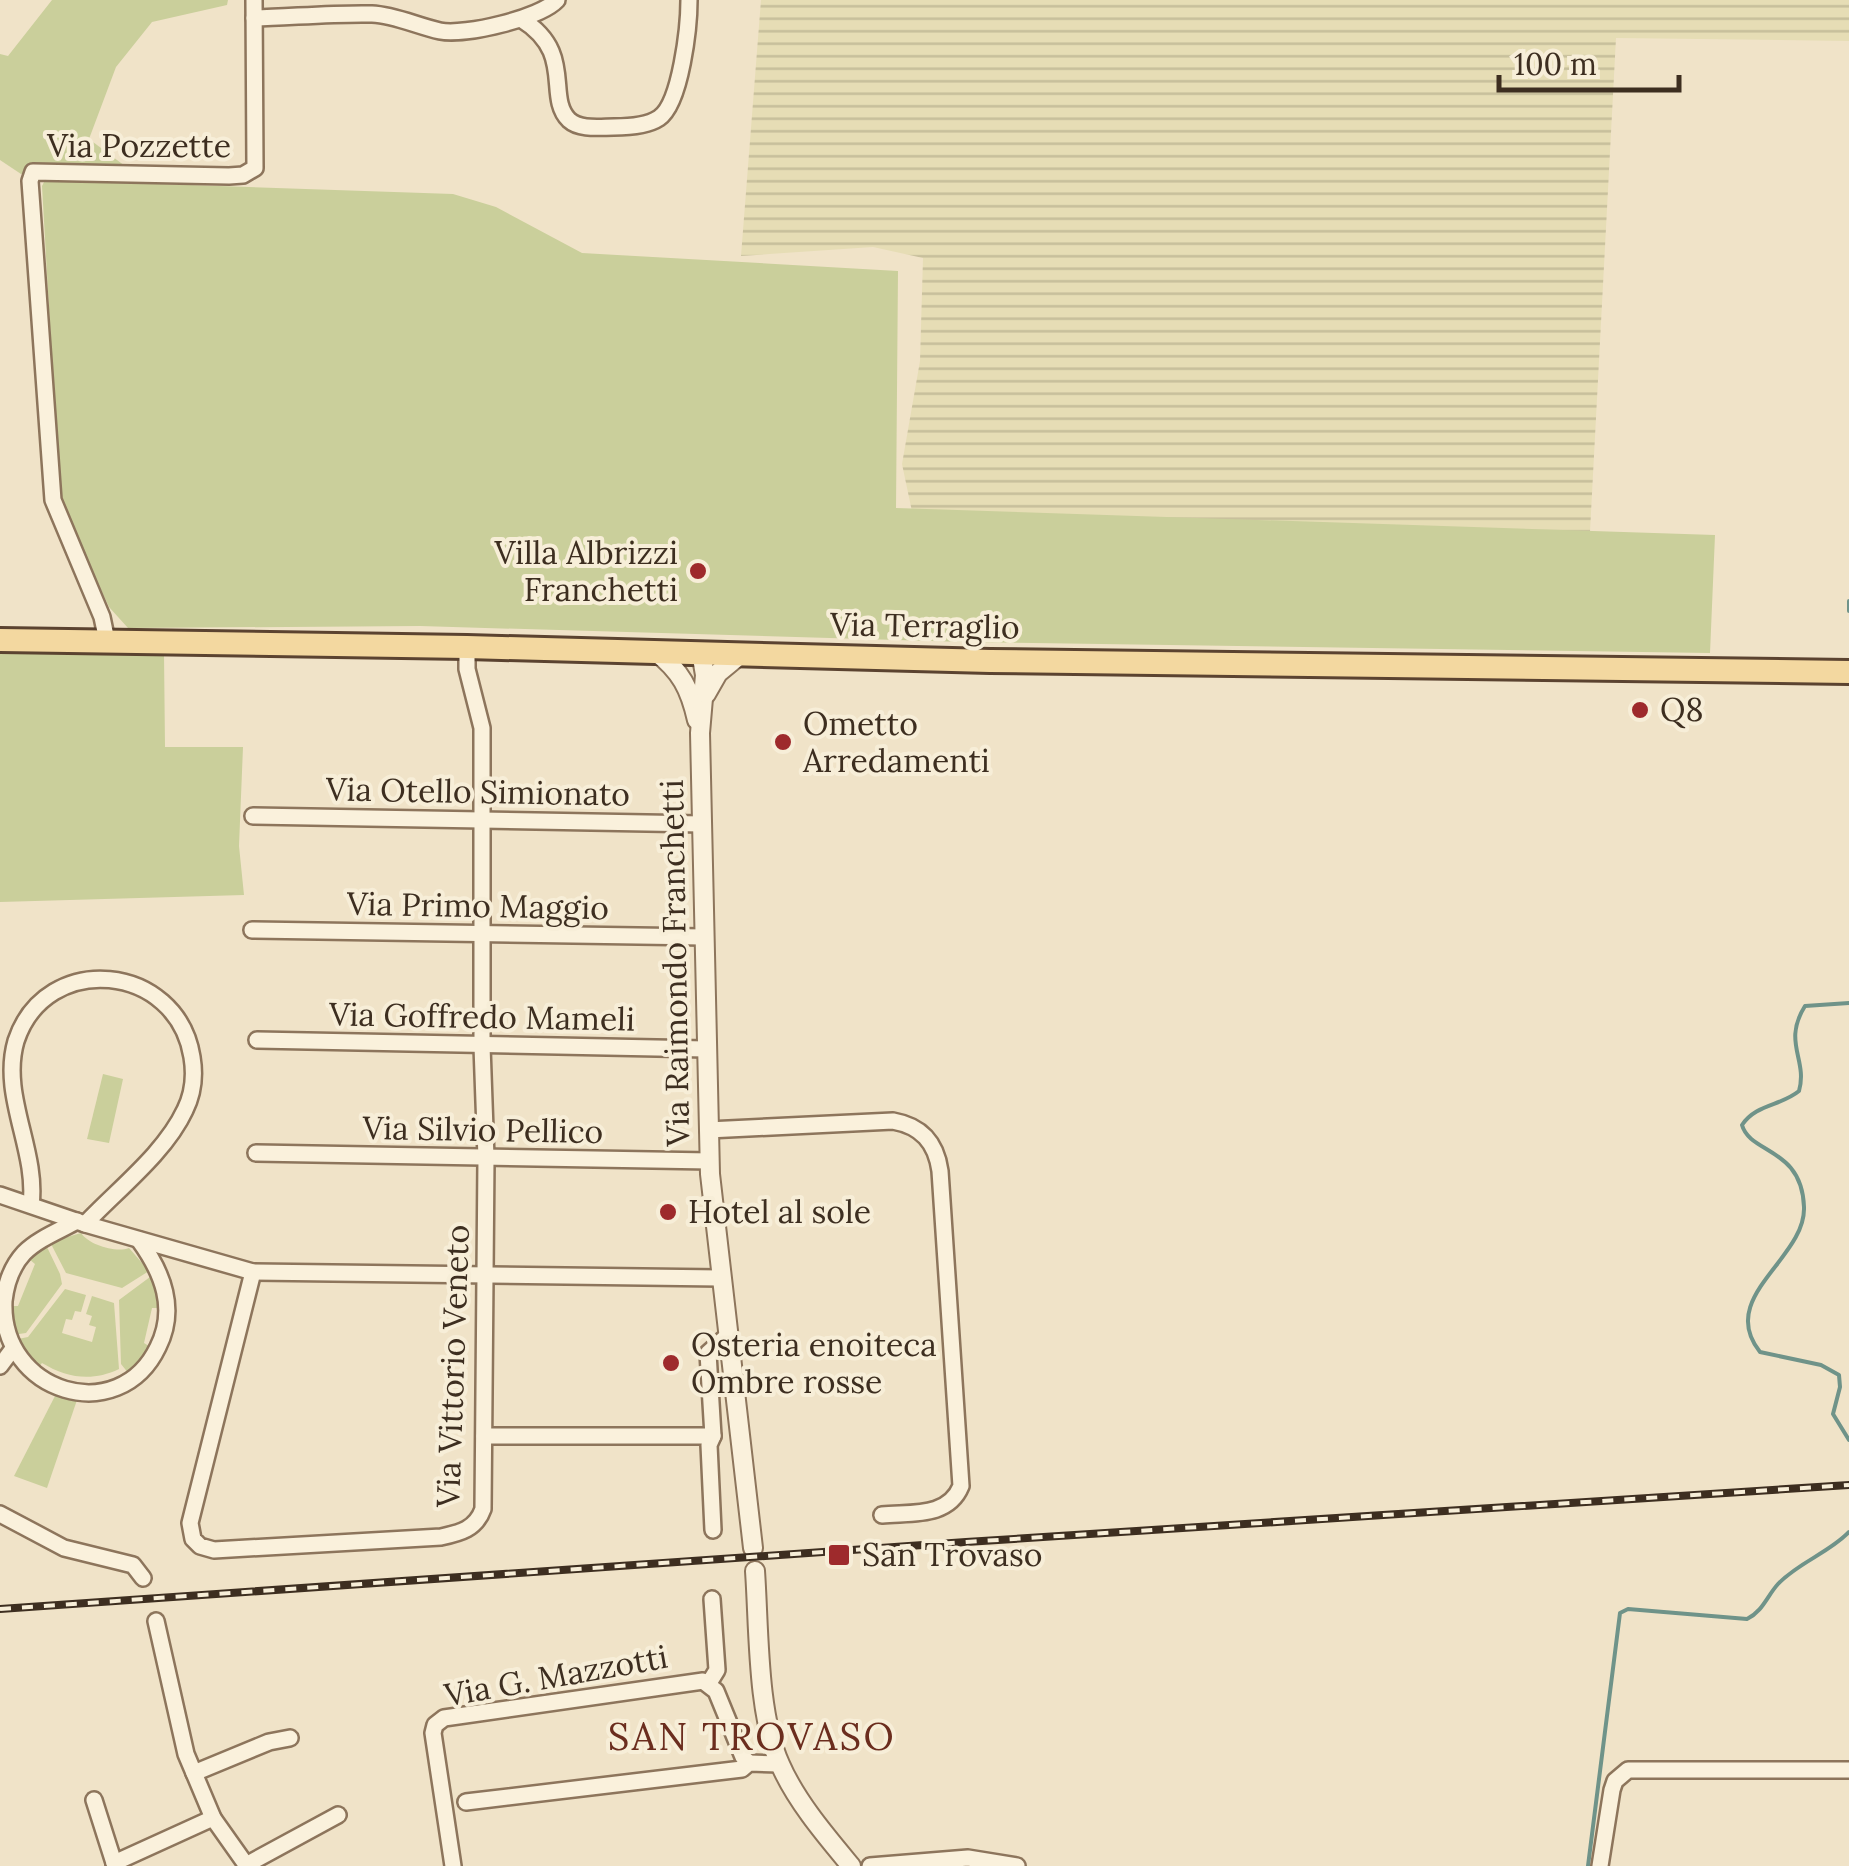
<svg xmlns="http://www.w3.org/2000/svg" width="1849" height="1866" viewBox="0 0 1849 1866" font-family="Lora,serif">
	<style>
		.farmland { fill: url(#farmland-rules) }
		.green { fill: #cacf9b }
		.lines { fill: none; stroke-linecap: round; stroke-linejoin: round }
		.stream { stroke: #6f9389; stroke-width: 4 }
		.minor-casing { stroke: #8d755c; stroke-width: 20 }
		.tertiary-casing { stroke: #8d755c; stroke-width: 22 }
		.primary-casing { stroke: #5b4330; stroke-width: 28 }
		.minor { stroke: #faf1dc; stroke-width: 15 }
		.tertiary { stroke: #faf1dc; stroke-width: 18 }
		.primary { stroke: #f3d8a0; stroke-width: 22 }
		.rail-casing { stroke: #3d2e20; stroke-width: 8 }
		.rail { stroke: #f7eed8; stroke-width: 4; stroke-dasharray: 11; stroke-linecap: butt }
		.poi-dot { fill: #9e2a2c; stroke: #f7eed8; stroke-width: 4 }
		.labels { text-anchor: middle; stroke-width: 8; stroke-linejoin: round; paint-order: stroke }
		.street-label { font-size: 32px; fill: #3d2e20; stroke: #f7eed8 }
		.poi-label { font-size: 32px; fill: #3d2e20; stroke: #f7eed8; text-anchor: start }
		.quarter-label { font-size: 38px; letter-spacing: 2.5px; fill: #6b2d1e; stroke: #f7eed8 }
	</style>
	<defs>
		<pattern id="farmland-rules" width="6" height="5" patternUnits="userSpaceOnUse" patternTransform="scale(2.5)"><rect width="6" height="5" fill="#e6ddb5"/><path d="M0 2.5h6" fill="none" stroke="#c6be9b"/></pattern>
	</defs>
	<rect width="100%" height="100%" fill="#f0e3c8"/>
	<polygon class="farmland" points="761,0 1849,0 1849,41 1616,38 1590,532 914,521 902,464 920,361 923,258 873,247 741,256"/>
	<g class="green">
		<polygon points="52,0 228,0 227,5 152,22 116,67 89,139 133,172 60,170 21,174 0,160 0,54 8,56"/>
		<polygon points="45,180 453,194 496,207 582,253 898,271 896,508 1715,535 1710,653 965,642 420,626 128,628 109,607 60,501 42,186"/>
		<polygon points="0,651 164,654 165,747 243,747 239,846 244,895 0,902"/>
		<polygon points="103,1074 123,1079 109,1143 87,1139"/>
		<path d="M81,1233c8,12 35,20 48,15l20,23 -27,17 -56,-15 -16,-31z"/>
		<polygon points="46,1245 60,1274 62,1284 26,1333 12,1335 9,1306 18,1306 35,1264 29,1259"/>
		<polygon points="150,1277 153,1277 162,1308 152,1308 144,1343 152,1348 129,1374 121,1364 119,1300"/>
		<path d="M65,1289l21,6 -5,17 -6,-1 -3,9 -6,-1 -4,14 30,9 4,-15 -7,-2 3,-9 -6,-2 6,-18 22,7 5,66c-27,13 -52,9 -77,-6l-5,6 -24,-29 15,-3z"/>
		<polygon points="55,1396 77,1400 47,1488 14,1476"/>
	</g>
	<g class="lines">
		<g class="stream">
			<polyline points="1849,601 1849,611"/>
			<path d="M1849,1003l-44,3c-23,37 3,53 -6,85 -18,15 -43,13 -57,34 8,29 60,22 62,82 2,52 -88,90 -44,145l61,13 18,10 1,12 -7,27 16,26"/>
			<path d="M1588,1866l32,-253 8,-4 119,10c16,-8 20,-23 31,-35 21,-22 51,-31 71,-52"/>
		</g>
		<defs>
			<g id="minor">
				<path d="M254,18c39,-1 79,-5 118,-4 23,1 45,12 68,17 25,5 100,-13 117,-31"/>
				<path d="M521,19c55,34 24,77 48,101 11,10 31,7 45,7 14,0 33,-1 45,-9 22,-15 30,-92 30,-118"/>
				<polyline points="107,641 102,617 53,500 30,181 33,172 229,176 243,175 255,168 254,0"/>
				<polyline points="253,816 702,824"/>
				<polyline points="252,930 703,937"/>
				<polyline points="257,1040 706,1049"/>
				<path d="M708,1130l185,-9c28,5 43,21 47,50l21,315c-13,32 -50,26 -79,29"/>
				<polyline points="256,1153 710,1161"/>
				<polyline points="0,1195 85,1224 253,1272 720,1278"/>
				<path d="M31,1205c7,-55 -31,-109 -15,-164 30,-91 161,-78 176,16 3,18 1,37 -7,53 -20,43 -67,79 -100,114"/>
				<path d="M77,1221c-18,10 -39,18 -53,32 -12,13 -18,30 -20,48 -4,92 115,128 154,46 19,-38 5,-74 -19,-107"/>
				<path d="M253,1272l-63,251 3,16 7,7 14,4 227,-13c19,-4 35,-8 42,-28l3,-351 -4,-112v-318l-15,-59v-22"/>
				<polyline points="0,1366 12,1350"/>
				<polyline points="484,1436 713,1436 708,1353 727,1336"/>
				<polyline points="713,1436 709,1445 713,1530"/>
				<polyline points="0,1514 64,1548 133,1565 143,1578"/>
				<polyline points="156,1621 186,1754 213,1818 247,1866"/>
				<polyline points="709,1683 717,1670 712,1599"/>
				<polyline points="194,1773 269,1742 290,1738"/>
				<polyline points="94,1800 115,1866"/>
				<polyline points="466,1802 742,1769 749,1763 779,1764"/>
				<polyline points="114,1863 213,1818"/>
				<polyline points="246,1865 338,1815"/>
				<polyline points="453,1866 433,1733 435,1725 444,1718 703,1681 716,1691 743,1757 749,1763"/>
				<polyline points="870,1866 968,1858 1017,1866"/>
				<polyline points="1600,1866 1612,1790 1615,1781 1628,1770 1849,1770"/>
			</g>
			<g id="tertiary">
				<path d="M655,651c26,20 35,38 42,69"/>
				<polyline points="701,652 705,675 700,733 710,1174 753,1548"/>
				<polyline points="706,694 718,673 741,654"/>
				<path d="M755,1571c4,56 2,143 25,193 16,37 46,72 71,102"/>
			</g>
			<polyline id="primary" points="0,640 467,647 990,661 1849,672"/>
		</defs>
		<use href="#minor" class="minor-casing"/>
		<use href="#tertiary" class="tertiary-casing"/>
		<use href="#primary" class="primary-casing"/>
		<use href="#minor" class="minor"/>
		<use href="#tertiary" class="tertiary"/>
		<use href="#primary" class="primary"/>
		<defs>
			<polyline id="rail" points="0,1609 966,1542 1849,1485"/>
		</defs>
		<use href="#rail" class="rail-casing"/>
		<use href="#rail" class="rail"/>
	</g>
	<g class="poi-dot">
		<circle cx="698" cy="571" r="10"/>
		<circle cx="1640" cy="710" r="10"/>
		<circle cx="783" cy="742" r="10"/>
		<circle cx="668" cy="1212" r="10"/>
		<circle cx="671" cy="1363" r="10"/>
		<rect x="827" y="1543" width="24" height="24" rx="5"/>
	</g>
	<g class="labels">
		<g class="street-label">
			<text x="139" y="157">Via Pozzette</text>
			<text transform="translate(925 626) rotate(1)" y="11">Via Terraglio</text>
			<text transform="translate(478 792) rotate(1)" y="11">Via Otello Simionato</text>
			<text transform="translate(478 906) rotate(1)" y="11">Via Primo Maggio</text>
			<text transform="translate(675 963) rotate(-91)" y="11">Via Raimondo Franchetti</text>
			<text transform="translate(482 1017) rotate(1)" y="11">Via Goffredo Mameli</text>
			<text transform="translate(483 1130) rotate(1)" y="11">Via Silvio Pellico</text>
			<text transform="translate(453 1366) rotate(-88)" y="11">Via Vittorio Veneto</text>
			<text transform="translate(556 1676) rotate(-10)" y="11">Via G. Mazzotti</text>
		</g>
		<g class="poi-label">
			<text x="678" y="564" text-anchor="end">Villa Albrizzi<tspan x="678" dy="37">Franchetti</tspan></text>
			<text x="1660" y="721">Q8</text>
			<text x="803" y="735">Ometto<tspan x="803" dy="37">Arredamenti</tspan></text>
			<text x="688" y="1223">Hotel al sole</text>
			<text x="691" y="1356">Osteria enoiteca<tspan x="691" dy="37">Ombre rosse</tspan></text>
			<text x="862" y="1566">San Trovaso</text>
		</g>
		<g class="quarter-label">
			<text x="752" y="1750">SAN TROVASO</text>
		</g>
	</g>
	<path d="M1499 75v15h180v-15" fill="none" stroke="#3d2e20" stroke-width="5"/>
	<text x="1514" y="75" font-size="30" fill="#3d2e20" stroke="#f7eed8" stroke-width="8" paint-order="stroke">100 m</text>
</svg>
